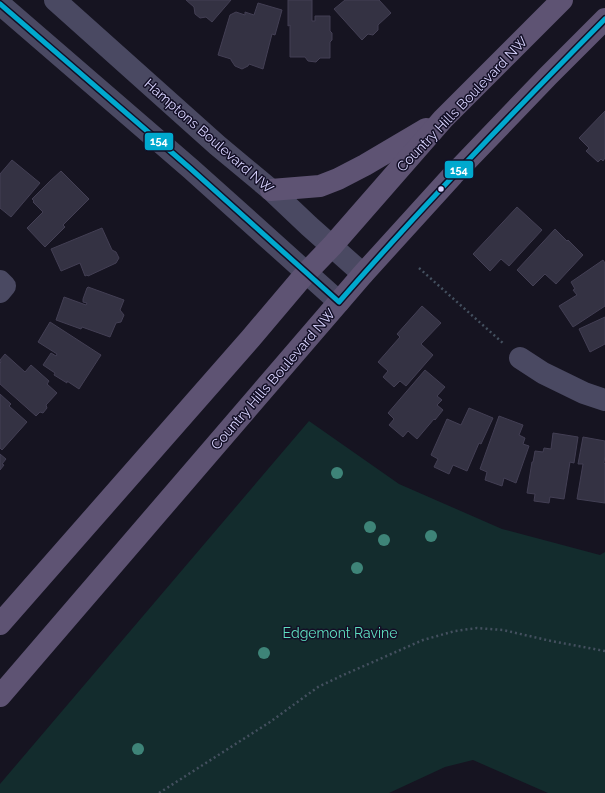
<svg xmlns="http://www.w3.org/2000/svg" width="605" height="793" viewBox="0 0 605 793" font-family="Raleway,sans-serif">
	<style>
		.green { fill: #132c2d }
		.building { fill: #343243; stroke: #433f54 }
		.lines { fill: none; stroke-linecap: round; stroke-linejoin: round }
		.path { stroke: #44505f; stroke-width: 2.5; stroke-dasharray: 2 3; stroke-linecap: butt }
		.minor { stroke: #4a4962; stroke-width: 22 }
		.major { stroke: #5e5373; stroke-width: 22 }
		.bus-1-casing { stroke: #130f26; stroke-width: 8 }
		.bus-1 { stroke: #00a9ce; stroke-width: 5 }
		.tree { fill: #3e8478 }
		.bus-dot { fill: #d9d4ff; stroke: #130f26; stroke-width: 1.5 }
		.labels { text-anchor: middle; stroke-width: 3; stroke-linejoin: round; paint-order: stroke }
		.street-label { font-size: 14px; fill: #d9d4ff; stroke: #130f26 }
		.park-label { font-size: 14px; fill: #5fe0c0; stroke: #130f26 }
		.line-badge { stroke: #130f26; stroke-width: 1.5 }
		.badge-label { font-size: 11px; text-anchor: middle; font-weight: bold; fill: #fff }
	</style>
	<rect width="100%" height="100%" fill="#161421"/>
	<polygon class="green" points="309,421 399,484 502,529 600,555 605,552 605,793 548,793 473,760 445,767 389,793 0,793 0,784"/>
	<g class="building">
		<polygon points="186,0 231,0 212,22 206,17 200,18 195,14 194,7"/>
		<polygon points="288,0 312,0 312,21 315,21 315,16 330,16 330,31 332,33 332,40 330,42 330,58 320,58 316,62 308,61 305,57 290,57 290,25 288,26"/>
		<polygon points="345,0 379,0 391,13 378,25 378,30 373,35 368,34 362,40 334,9"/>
		<polygon points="258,3 282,10 275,35 272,34 263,69 249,64 248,66 242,69 235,66 231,60 231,59 218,55 230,15 236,12 245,15 245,12 254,15"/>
		<polygon points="605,111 605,158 603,161 601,159 598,162 586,151 589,148 579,138"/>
		<polygon points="12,160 40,183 11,217 0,208 0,174"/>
		<polygon points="61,171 89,199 63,225 65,227 45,247 27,228 43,212 33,202 34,201 32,199 50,181"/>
		<polygon points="517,207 542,230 509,266 501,259 490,271 473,254"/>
		<polygon points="102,228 112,250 116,252 119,258 116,263 88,276 87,275 85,276 80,263 61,271 51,249"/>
		<polygon points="555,229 567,241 568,240 583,255 556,284 545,274 533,286 517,270"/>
		<polygon points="603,260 605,263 605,306 573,327 559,306 577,295 573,290 575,289 571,282"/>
		<polygon points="88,287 124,300 120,310 124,315 121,322 116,323 110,337 82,327 81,329 56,320 64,297 86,305 87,303 83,302 83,299 87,288"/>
		<polygon points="422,306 441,323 421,344 433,355 406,386 400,381 394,387 383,377 388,371 378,362 400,337 397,334"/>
		<polygon points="605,317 605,344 590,352 579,329"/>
		<polygon points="50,322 101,355 79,389 67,381 67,383 54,375 55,373 43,365 51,353 56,356 57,354 38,342"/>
		<polygon points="5,354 25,372 31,365 49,381 47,384 57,393 46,405 47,408 43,413 40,412 36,416 0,384 0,363 1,362 0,360"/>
		<polygon points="425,370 445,387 437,396 442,400 437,405 443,410 435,420 434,419 417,439 408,431 403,437 389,425 394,419 388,413"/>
		<polygon points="0,394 11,404 9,406 27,422 2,450 0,448"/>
		<polygon points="469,408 493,418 481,444 479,443 467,471 453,465 449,474 434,467 438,459 431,455 447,419 461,425"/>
		<polygon points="499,416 523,425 519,435 525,438 523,444 529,446 516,483 504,478 502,486 485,480 487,472 480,469"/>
		<polygon points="553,433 578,437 574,463 570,462 564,499 550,497 549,503 534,501 535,494 527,493 532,462 533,462 535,451 543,452 544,448 551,449"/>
		<polygon points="583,437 605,441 605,455 604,463 605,464 605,503 577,499 583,464 578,464"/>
		<polygon points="0,454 6,459 2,464 4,465 0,470"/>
	</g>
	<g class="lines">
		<g class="path">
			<polyline points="419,268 504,344"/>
			<polyline points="159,793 270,722 318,687 341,676 423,640 455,631 477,628 503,630 551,641 605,651"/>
		</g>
		<g class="minor">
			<polyline points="55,0 217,145 271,190 309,226 363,274"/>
			<polyline points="0,4 191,169 339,302"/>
			<polyline points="0,281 5,286 0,292"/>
			<polyline points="520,358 543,373 584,393 605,400"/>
		</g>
		<g class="major">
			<polyline points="271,190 320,186 338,179 365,165 426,129"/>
			<polyline points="0,624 251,338 306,273 332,246 443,119 562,0"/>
			<polyline points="0,696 363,274 453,175 548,76 605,19"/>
		</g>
		<defs>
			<path id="bus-1" d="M0,4l191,165 148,133c85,-98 175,-191 266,-283"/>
		</defs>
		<use href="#bus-1" class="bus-1-casing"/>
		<use href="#bus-1" class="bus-1"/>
	</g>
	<g class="tree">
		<circle cx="337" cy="473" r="6"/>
		<circle cx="370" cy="527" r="6"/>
		<circle cx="431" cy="536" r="6"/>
		<circle cx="384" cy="540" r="6"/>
		<circle cx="357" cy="568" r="6"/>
		<circle cx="264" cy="653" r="6"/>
		<circle cx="138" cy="749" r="6"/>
	</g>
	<circle class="bus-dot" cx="441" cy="189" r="3.5"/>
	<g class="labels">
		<g class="street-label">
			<text transform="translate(462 104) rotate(-46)" y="5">Country Hills Boulevard NW</text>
			<text transform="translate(209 136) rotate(41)" y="5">Hamptons Boulevard NW</text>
			<text transform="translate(273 379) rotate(-49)" y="5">Country Hills Boulevard NW</text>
		</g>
		<g class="park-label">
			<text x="340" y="638">Edgemont Ravine</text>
		</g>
	</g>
	<g class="line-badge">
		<rect x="144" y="132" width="30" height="19" rx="4" fill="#00a9ce"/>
		<rect x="444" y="160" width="30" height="19" rx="4" fill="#00a9ce"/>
	</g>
	<g class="badge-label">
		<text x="159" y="145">154</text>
		<text x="459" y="174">154</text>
	</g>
</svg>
